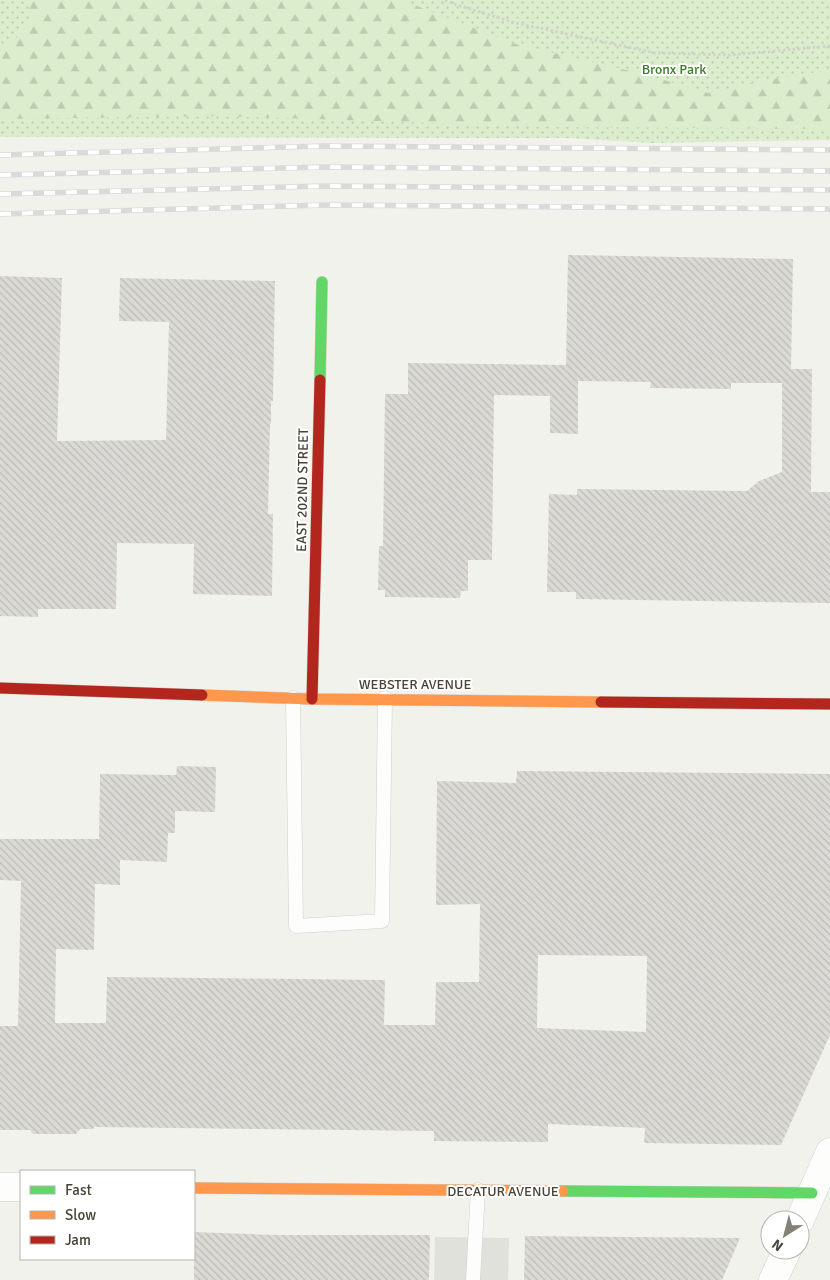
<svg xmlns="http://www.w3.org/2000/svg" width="830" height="1280" viewBox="0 0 830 1280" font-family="Signika,sans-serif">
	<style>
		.grass { fill: url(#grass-dots) }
		.forest { fill: url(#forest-firs) }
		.parking { fill: #e1e1dc }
		.building { fill: url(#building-back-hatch); fill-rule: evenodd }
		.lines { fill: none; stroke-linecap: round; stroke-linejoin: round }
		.lane-casing { stroke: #d0cfca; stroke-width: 15 }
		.street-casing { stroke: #d0cfca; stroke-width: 29 }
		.fast-casing { stroke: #d1cfc4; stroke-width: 12 }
		.slow-casing { stroke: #d1cfc4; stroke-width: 12 }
		.jam-casing { stroke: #d1cfc4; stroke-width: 12 }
		.path { stroke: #d2d2cb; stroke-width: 3; stroke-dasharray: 2.5 2.5; stroke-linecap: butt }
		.lane { stroke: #fdfdfc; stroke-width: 14 }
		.street { stroke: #fdfdfc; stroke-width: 28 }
		.fast { stroke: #63d668; stroke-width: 11 }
		.slow { stroke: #ff974d; stroke-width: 11 }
		.jam { stroke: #b3261e; stroke-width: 11 }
		.rail-casing { stroke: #dadad9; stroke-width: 5.5 }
		.rail { stroke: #fff; stroke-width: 4; stroke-dasharray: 11; stroke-linecap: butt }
		.labels { text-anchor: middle; stroke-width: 4; stroke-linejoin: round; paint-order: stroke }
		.park-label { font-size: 14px; fill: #3e7b2a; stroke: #fff }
		.street-label { font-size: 14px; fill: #494438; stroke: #fff }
	</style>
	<defs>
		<pattern id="grass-dots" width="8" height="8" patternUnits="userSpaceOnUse" patternTransform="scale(1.25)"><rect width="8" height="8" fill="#dbedcd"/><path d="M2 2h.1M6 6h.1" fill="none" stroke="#bdccb1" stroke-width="1.8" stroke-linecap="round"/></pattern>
		<pattern id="forest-firs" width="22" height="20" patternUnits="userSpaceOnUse" patternTransform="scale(1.25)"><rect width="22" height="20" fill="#dbedcd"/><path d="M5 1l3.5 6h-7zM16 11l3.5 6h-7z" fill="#bdccb1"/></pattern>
		<pattern id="building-back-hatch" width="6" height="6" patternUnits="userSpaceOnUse" patternTransform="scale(1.25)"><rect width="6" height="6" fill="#dcdad5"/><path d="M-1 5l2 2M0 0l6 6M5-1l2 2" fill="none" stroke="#bebcb8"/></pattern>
	</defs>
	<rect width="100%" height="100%" fill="#f2f2ed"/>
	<polygon class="grass" points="0,0 830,0 830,140 650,143 569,138 0,137"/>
	<polygon class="forest" points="28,0 401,0 516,44 643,74 708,93 756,82 830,70 830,129 552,127 221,116 0,119 0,46 16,39 30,17"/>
	<polygon class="parking" points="435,1237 509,1238 508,1280 434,1280"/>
	<g class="building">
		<polygon points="568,255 793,259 791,369 812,369 811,492 830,492 830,603 576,599 576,592 547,592 549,494 577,495 577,489 747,491 759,481 782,472 782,383 731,383 731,389 650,388 651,382 578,381 578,434 550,433 550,396 494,395 492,560 468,560 468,591 461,591 460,598 385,597 385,590 378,590 379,546 383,546 385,394 408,394 408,363 566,365"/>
		<polygon points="0,276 62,278 57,441 166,440 169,322 119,321 120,278 275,281 273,401 271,401 271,423 270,425 268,514 273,514 272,596 193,594 194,544 117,543 116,609 38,609 38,617 0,616"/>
		<path d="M177,766l39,1 -1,45 -40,-1v22h-7l-1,29 -47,-2v25l-25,-1 -1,66 -38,-1 -1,74h51l1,-46 278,3 -1,45h51l1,-43h43l1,-78 -44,1 1,-124 79,2 1,-12 313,3v261l-49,110 -137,-2 1,-15 -97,-4v18l-114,-1v-10l-340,-4 -1,2h-13l-4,5h-43l-3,-4h-30v-104h18l3,-145 -21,-1v-41h99l1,-65 76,1zM538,955l109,1 -1,76 -109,-4z"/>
		<polygon points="194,1232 276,1235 430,1235 429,1280 194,1280"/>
		<polygon points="525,1236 740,1238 722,1280 524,1280"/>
	</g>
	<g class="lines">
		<defs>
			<g id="lane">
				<polyline points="293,698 296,926 382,921 385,698"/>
				<polyline points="473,1280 478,1190"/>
			</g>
			<g id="street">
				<polyline points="0,1187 21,1187"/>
				<polyline points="800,1220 830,1152"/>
				<polyline points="773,1280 787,1250"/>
			</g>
			<g id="fast">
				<polyline points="320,380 322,282"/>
				<polyline points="563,1191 812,1193"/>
			</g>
			<g id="slow">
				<polyline points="202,695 312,699 601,702"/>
				<polyline points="194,1188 563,1191"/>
			</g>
			<g id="jam">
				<polyline points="0,688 202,695"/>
				<polyline points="312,699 320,380"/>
				<polyline points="601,702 830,704"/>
			</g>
		</defs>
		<use href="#lane" class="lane-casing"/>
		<use href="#street" class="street-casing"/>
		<use href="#fast" class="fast-casing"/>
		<use href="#slow" class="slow-casing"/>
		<use href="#jam" class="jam-casing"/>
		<polyline class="path" points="445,0 457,5 516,23 655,53 731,55 830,46"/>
		<use href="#lane" class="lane"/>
		<use href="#street" class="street"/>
		<use href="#fast" class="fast"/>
		<use href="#slow" class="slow"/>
		<use href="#jam" class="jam"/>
		<defs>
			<g id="rail">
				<polyline points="0,155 324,146 830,150"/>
				<polyline points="0,175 324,167 830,171"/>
				<polyline points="0,194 325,186 830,190"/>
				<polyline points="0,214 325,205 830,209"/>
			</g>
		</defs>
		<use href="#rail" class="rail-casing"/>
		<use href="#rail" class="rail"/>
	</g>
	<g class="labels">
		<g class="park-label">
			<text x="674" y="74">Bronx Park</text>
		</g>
		<g class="street-label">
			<text transform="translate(302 490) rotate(-89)" y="5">EAST 202ND STREET</text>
			<text x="415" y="689">WEBSTER AVENUE</text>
			<text x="503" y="1196">DECATUR AVENUE</text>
		</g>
	</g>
	<rect x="20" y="1170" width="175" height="90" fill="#ffffff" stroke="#b6b4af"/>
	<rect x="30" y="1186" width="25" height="8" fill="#63d668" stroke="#b6b4af"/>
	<text x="65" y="1195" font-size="15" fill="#494438">Fast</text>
	<rect x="30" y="1211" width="25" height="8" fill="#ff974d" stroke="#b6b4af"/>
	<text x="65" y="1220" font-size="15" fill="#494438">Slow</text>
	<rect x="30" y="1236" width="25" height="8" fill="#b3261e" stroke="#b6b4af"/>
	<text x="65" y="1245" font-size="15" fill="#494438">Jam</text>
	<g transform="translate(785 1235) rotate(216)"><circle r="24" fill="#ffffff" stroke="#b6b4af"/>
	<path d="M0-4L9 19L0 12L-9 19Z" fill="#848177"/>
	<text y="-8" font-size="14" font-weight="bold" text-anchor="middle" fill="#494438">N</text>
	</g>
</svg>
